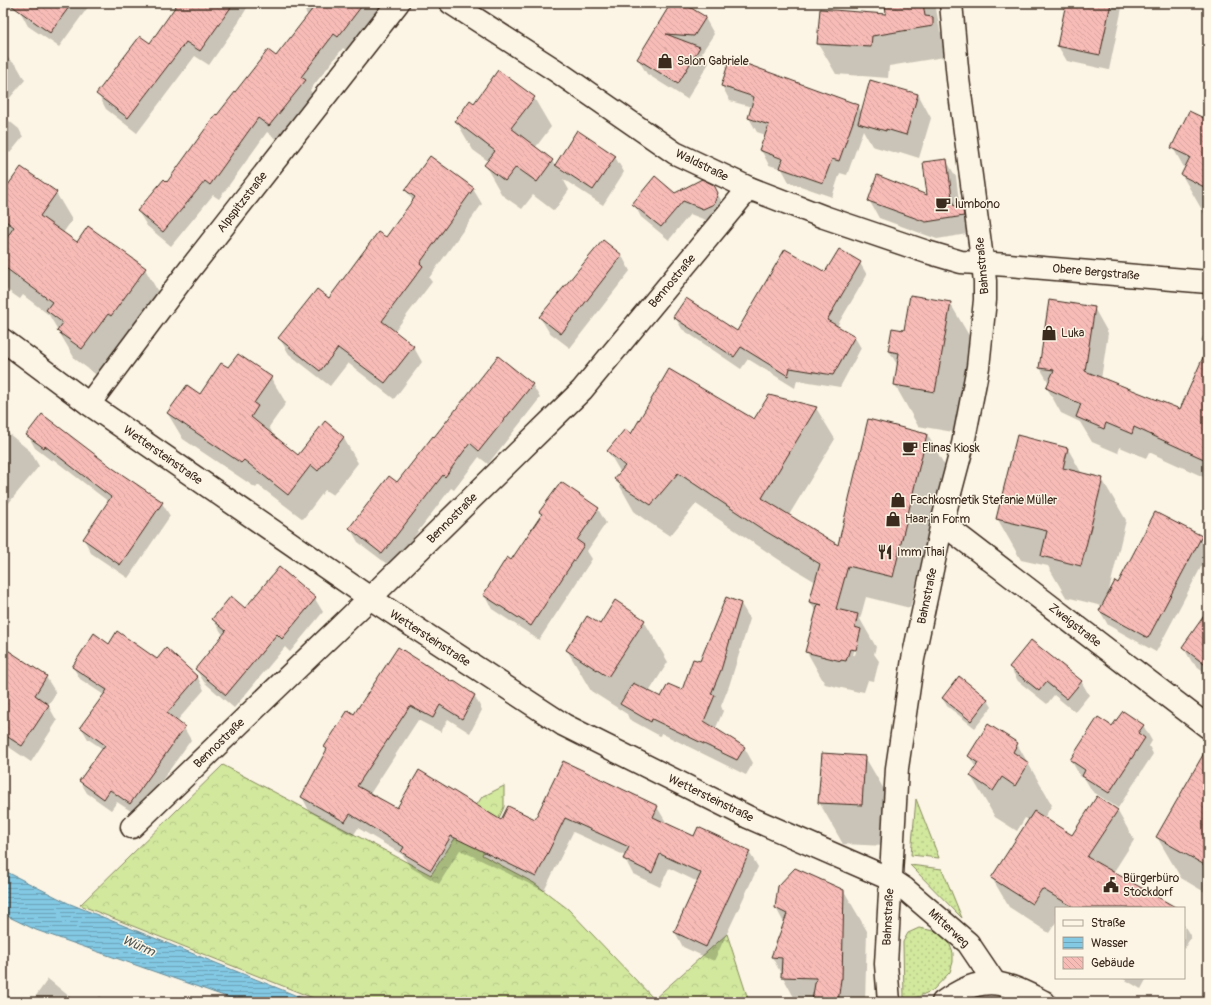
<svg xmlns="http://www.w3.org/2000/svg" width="1211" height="1005" viewBox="0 0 1211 1005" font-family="Pangolin,sans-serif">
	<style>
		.grass { fill: url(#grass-dots); stroke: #86895e }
		.forest { fill: url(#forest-crowns); stroke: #86895e }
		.water { fill: url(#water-rules); stroke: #668995 }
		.shadow { fill: #0003; fill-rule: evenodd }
		.building { fill: url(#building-back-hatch); stroke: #3b2a1e }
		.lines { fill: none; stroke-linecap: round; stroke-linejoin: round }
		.minor-casing { stroke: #3b2a1e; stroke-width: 25 }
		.minor { stroke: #fcf5e5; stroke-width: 22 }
		.labels { text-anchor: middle; stroke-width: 3; stroke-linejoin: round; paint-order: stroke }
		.poi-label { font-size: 12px; fill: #3b2a1e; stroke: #fcf5e5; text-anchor: start }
		.street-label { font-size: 12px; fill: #3b2a1e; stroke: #fcf5e5 }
		.water-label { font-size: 13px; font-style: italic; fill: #515a59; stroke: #fcf5e5 }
	</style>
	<defs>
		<pattern id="grass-dots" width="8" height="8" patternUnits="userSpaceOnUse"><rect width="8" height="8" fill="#d2e89d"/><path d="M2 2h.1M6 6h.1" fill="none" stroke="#b5c787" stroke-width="1.8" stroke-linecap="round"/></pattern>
		<pattern id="forest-crowns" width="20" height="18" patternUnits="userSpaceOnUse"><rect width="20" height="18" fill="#d2e89d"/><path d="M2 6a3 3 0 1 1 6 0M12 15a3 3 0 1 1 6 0" fill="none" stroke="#b5c787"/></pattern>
		<pattern id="water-rules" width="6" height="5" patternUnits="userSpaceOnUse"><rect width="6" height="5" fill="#83c9e4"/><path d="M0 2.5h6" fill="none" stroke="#6ca3b8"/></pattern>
		<pattern id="building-back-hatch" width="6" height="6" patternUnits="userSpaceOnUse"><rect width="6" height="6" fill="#f8bcb7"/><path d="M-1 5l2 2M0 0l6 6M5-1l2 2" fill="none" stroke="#d6a29d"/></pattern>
	</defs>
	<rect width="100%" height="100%" fill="#fcf5e5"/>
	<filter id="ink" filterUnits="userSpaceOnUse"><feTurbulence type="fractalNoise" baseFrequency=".025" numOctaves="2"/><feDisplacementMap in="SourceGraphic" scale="8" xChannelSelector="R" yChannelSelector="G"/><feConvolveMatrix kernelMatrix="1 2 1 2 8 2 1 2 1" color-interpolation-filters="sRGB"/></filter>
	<g filter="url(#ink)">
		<g class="grass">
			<polygon points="916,799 939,858 911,855"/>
			<polygon points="910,865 942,869 962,918"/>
			<polygon points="919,928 939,932 948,940 953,953 953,962 950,972 933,990 911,1000 904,998 903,942 908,933"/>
		</g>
		<polygon class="forest" points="223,765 431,875 482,797 504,786 504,807 482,855 534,883 568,909 654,999 727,934 749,1002 317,1002 313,998 80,905"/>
		<polygon class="water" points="3,870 68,903 312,1002 241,1002 36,930 3,914"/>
		<g class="shadow">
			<polygon points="25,3 91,3 59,47 28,26 20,11"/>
			<polygon points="179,3 250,3 239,21 239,22 209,65 195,56 137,133 106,109 98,94 150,44"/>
			<polygon points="312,3 378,3 380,6 347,51 343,48 310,90 313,95 277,140 267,132 219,199 213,195 171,246 147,226 138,211 167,183 218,116 276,58 308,16 305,11"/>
			<polygon points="545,3 558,3 555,8"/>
			<polygon points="672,3 681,3 705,18 714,34 702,52 709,63 687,99 647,74 638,59"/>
			<polygon points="886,3 935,3 940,31 950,48 950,56 889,66 888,78 836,74 818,43 887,15"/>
			<polygon points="1067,3 1123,3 1109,70 1067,61 1058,46"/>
			<polygon points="3,54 17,66 25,80 3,106"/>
			<polygon points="722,86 858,106 862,113 918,94 931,118 919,158 900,152 899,154 872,146 863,130 847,175 840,173 832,197 789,182 782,169 769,165 761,150 766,135 757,132 749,118 752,107 730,101"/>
			<polygon points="534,98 551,127 535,148 552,161 555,166 578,132 615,157 624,172 603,205 563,179 569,190 554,211 533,195 522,209 502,195 485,165 488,161 473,150 456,121 474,105"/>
			<polygon points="3,116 19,129 23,137 10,153 3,147"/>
			<polygon points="1208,121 1208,218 1206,217 1182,175 1185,169 1173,148"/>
			<polygon points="946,160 956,177 960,209 972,227 973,233 937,239 879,218 869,200 929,196"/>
			<polygon points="713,186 725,207 711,222 690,214 669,240 641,217 634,204"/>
			<polygon points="473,189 482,204 429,278 432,282 394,332 413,346 422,362 394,399 348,363 330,386 289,354 280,339 329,299 386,239 413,201 406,190"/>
			<polygon points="56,193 72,220 63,233 78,243 145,269 161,297 98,376 75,359 49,315 23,295 20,299 3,287 3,194"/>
			<polygon points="603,241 622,256 630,271 570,348 549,332 540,317"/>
			<polygon points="860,263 867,275 837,326 854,336 861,348 840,387 797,380 795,388 748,359 741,369 682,329 675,317 738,333 825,273"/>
			<polygon points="950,303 974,344 959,433 918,426 895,385 898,366 889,351 905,331"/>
			<polygon points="1094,308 1108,333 1101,379 1180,411 1207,351 1201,340 1208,327 1208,479 1149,452 1146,458 1120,447 1118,453 1092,442 1080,422 1061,413 1047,388 1049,383 1040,368"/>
			<polygon points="228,369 271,378 286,403 269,427 272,432 271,434 299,456 343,437 358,463 333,495 325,490 303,519 258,485 256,488 183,439 168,414 201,395"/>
			<polygon points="532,384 540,398 488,464 479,457 454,490 451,488 391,567 358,542 350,528 397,484 434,438"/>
			<path d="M816,408l19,31 -46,76 49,32 89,-113 18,32 -35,142 -44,-11 -6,22 16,28 -2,7 5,7 -5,20 -6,-1 -4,12 -5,-1v1l-34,-8 -18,-32 10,-39 -7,-11 6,-20 -35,-21 -85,-57 -26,32 -26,-17 -10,-8 -18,-32 5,-6 -13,-22 23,-15 124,-16zM857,641h2l-4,14h-2z"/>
			<polygon points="3,429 30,451 39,466 3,510"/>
			<polygon points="28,435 114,470 162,503 170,516 128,578 91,553 84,539 109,502 53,459 52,461 35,448"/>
			<polygon points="1068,449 1082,474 1102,479 1126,520 1108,595 1119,584 1201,537 1208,549 1208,554 1156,652 1108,625 1100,611 1102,606 1066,597 1048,566 1021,560 997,518"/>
			<polygon points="598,509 606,523 587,551 592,559 539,640 492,609 484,595 512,561 542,516 540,512"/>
			<polygon points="315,599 323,612 290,652 285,647 234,708 204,682 196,669 224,635 221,632 213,619 245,609"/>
			<polygon points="741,604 750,619 729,686 721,706 723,711 715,730 744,747 753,763 746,775 661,733 660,736 629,719 627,714 591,691 567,650 600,625 644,621 668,662 649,692 662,698 682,692"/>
			<polygon points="1208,622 1208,675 1192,662 1183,647"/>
			<polygon points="109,645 157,660 166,650 198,678 204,690 176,722 184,728 191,740 137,815 117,802 111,810 87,793 80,781 103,749 88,739 81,727 104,695 80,679 73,667"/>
			<polygon points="5,649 46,677 56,693 48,705 57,721 31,762 6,745 3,739 3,652"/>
			<polygon points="1010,667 1081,681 1089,695 1075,712 1054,695 1047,704 1018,681"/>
			<polygon points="474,695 482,710 470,733 448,719 441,732 418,720 370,794 397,809 502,821 535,821 657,807 666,822 665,823 695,837 749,852 758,867 714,961 683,947 675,932 698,882 669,868 660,887 633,874 625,859 626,856 573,832 544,891 460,850 439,884 410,867 403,855 358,828 353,836 310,812 302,797 327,751 325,747 354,715"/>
			<polygon points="943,699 987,699 992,707 975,728 947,706"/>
			<polygon points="1143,725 1152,741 1149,746 1153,754 1118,808 1092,791 1085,779 1080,776 1071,760 1113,728"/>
			<polygon points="1017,744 1052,805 1044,818 1072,837 1117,810 1134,840 1113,873 1174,908 1056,908 1056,922 1049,933 1009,907 992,878 1029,820 1025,818 1017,831 995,817 971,776 976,768 969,756"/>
			<polygon points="865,757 889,798 885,846 843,844 819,802"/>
			<polygon points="1208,780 1208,894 1181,878 1157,837"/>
			<polygon points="844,891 867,931 865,1002 794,1002 795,999 772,957 784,923 776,908"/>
			<polygon points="1184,925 1191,937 1184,949"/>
			<polygon points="1122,978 1147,978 1141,989"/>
			<polygon points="48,979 76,1002 34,1002 33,1000"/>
			<polygon points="100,996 107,1002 95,1002"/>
		</g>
		<g class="building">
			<polygon points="8,3 72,3 50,33"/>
			<polygon points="178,3 234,3 200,51 186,42 128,118 96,94 140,36 150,43"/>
			<polygon points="317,3 364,3 338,37 334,34 301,77 306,80 269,126 258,118 210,185 205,181 163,232 137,211 164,179 167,182 216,114 217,115 268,50 276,56"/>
			<polygon points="671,3 683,3 706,17 694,36 666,34 700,47 678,84 637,59"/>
			<polygon points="885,3 923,3 925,16 933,17 933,26 872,36 871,47 817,44 820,9 886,14"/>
			<polygon points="1066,3 1111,3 1100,55 1057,46"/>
			<polygon points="730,58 859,105 839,161 832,159 823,183 780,168 783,159 759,150 769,125 748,118 754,97 721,86"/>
			<polygon points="498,70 535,97 511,128 553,160 537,182 516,167 505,181 484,165 495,151 455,121 470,100 474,103"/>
			<polygon points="870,80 918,94 906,135 886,129 886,131 858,123"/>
			<polygon points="1189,111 1208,120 1208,189 1181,175 1190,157 1171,148"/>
			<polygon points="577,130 616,156 593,190 555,165"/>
			<polygon points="430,156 474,188 420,263 423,266 382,321 414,346 385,383 338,348 320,371 278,338 317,289 329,298 378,232 386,237 415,197 405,190"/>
			<polygon points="947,159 953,205 963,209 964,216 926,222 868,201 877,175 927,195 923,162"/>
			<polygon points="21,167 57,192 40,216 77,242 88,226 146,268 111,316 108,314 82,349 57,331 63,323 46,310 52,302 3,266 3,243 14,227 3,219 3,192"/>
			<polygon points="655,176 675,193 702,179 714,185 718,193 714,204 703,209 683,201 661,227 632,204"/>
			<polygon points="603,240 622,255 561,334 539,317"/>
			<polygon points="785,249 825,272 839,249 861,262 827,320 855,336 833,375 790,368 788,376 741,347 734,357 673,317 686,298 737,331"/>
			<polygon points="910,295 951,302 935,392 894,385 899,353 888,351 892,328 904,330"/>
			<polygon points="1049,300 1095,307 1085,371 1180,409 1208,346 1208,461 1134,427 1132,434 1106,423 1104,429 1076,417 1081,404 1046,388 1054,370 1039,368"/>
			<polygon points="238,354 272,377 254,403 258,406 251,417 298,455 325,421 344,437 318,471 311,465 288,495 244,460 241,463 167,413 187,385 200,394 221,363 228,367"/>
			<polygon points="498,356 533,384 479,451 470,443 445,477 443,475 382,554 349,528 389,476 397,482 433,436 434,437"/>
			<polygon points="669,369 754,419 769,395 817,407 762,498 838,545 868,419 927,434 893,577 848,566 836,609 858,614 855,627 861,629 856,650 850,649 846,661 841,660 841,661 805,652 818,604 822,605 809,602 820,564 762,529 678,473 651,505 625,488 614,479 625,466 607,451 625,429 631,434"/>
			<polygon points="42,414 114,469 163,502 120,565 83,539 111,497 45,446 44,448 26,435"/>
			<polygon points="1017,435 1068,448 1063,468 1103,478 1081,566 1041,556 1047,531 996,519"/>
			<polygon points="561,482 599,508 577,540 584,545 531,626 483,595 507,557 511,560 542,514 539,512"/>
			<polygon points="1155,512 1202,536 1148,638 1099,611 1115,581 1118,583"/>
			<polygon points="279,567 316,598 282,639 277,634 226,695 195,669 226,631 212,619 231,596 245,608"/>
			<polygon points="726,597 741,603 721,670 711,694 715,695 704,721 745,747 737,760 652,719 651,722 620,704 633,683 661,697 668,684 682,690 693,659 700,661"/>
			<polygon points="615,600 645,620 608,677 566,650 587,616 600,624"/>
			<polygon points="1208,610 1208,667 1182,647"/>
			<polygon points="117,631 157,659 166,648 198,677 167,713 185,727 130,804 110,790 104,799 79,781 105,745 80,727 107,690 72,667 94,633 109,644"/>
			<polygon points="1031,640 1082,681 1067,699 1046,682 1039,691 1009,667"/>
			<polygon points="3,647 47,676 35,695 49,705 22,746 3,734"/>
			<polygon points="398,647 453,682 454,681 475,695 462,719 440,705 433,718 410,706 357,786 397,808 419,770 501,820 508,806 535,819 563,761 658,806 653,817 694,836 698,827 750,851 706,947 674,932 701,873 660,854 652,873 623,859 629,847 565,818 536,877 451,836 431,870 401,852 404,847 350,814 345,822 301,797 327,749 324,747 348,710 354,714"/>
			<polygon points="959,676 988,699 971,721 942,698"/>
			<polygon points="1123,711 1144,725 1138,733 1145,738 1109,793 1082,776 1085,770 1070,760 1098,717 1112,726"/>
			<polygon points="988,724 1018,743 1013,752 1029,763 1015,786 1002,777 993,791 970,776 978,763 968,756"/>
			<polygon points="1208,746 1208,867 1156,837"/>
			<polygon points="822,753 865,756 862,805 818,803"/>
			<polygon points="1097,796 1118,810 1087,857 1177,908 1075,908 1042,889 1032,904 991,878 1034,811 1072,835"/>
			<polygon points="795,868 844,890 842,979 841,979 838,1002 812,1000 816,978 781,977 782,958 771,957 787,914 775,908 778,886"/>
		</g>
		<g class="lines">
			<defs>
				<g id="minor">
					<polyline points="451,3 555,70 675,153 749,188 824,217 927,252 961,262 1009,265 1208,282"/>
					<polyline points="3,340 89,404 370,598 564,725 748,817 890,879 905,889 968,943 995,983"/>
					<polyline points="89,404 183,278 398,3"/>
					<polyline points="942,523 1208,727"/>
					<polyline points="132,827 370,598 582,390 749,188"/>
					<polyline points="889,1002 886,964 897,768 913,659 942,523 963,444 978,367 985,300 985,281 958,79 951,3"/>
					<path d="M943,1002c10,-7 27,-17 39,-18 22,-4 44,9 62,18"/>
				</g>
			</defs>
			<use href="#minor" class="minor-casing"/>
			<use href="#minor" class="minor"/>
		</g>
	</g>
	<defs>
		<symbol id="shop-bare" viewBox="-9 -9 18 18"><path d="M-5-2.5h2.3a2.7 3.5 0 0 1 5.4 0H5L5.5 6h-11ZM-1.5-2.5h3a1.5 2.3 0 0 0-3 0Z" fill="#3b2a1e" stroke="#fcf5e5" stroke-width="2.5" paint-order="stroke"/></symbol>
		<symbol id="cafe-bare" viewBox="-9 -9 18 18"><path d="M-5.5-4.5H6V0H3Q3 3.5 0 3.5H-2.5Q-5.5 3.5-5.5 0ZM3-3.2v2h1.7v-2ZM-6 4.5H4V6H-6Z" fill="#3b2a1e" stroke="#fcf5e5" stroke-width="2.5" paint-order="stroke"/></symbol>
		<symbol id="restaurant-bare" viewBox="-9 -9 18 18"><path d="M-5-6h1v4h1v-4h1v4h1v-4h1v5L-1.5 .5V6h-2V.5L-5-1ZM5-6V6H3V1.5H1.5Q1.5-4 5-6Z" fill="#3b2a1e" stroke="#fcf5e5" stroke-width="2.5" paint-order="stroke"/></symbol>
		<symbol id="civic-bare" viewBox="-9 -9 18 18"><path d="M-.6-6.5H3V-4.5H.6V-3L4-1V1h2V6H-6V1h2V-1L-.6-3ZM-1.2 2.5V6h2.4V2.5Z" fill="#3b2a1e" stroke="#fcf5e5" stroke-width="2.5" paint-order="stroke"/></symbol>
	</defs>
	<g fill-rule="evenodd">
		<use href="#shop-bare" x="654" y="50" width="22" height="22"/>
		<use href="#cafe-bare" x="932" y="193" width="22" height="22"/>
		<use href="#shop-bare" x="1038" y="322" width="22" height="22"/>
		<use href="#cafe-bare" x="899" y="437" width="22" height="22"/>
		<use href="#shop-bare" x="887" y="489" width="22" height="22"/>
		<use href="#shop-bare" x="882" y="508" width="22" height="22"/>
		<use href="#restaurant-bare" x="874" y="541" width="22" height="22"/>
		<use href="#civic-bare" x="1100" y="874" width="22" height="22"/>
	</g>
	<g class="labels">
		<g class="poi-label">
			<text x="677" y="65">Salon Gabriele</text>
			<text x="955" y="208">lumbono</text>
			<text x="1061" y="337">Luka</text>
			<text x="922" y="452">Elinas Kiosk</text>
			<text x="910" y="504">Fachkosmetik Stefanie Müller</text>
			<text x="905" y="523">Haar in Form</text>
			<text x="897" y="556">Imm Thai</text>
			<text x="1123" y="882">Bürgerbüro<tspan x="1123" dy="14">Stockdorf</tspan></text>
		</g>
		<g class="street-label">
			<text transform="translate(702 165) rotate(26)" y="4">Waldstraße</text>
			<text transform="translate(242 202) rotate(-52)" y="4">Alpspitzstraße</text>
			<text transform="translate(982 266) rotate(-95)" y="4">Bahnstraße</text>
			<text transform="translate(1096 272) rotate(5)" y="4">Obere Bergstraße</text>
			<text transform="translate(672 281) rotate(-50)" y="4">Bennostraße</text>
			<text transform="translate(163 455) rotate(35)" y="4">Wettersteinstraße</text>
			<text transform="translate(452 518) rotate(-45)" y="4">Bennostraße</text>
			<text transform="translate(927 596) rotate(-78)" y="4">Bahnstraße</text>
			<text transform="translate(1075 625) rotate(38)" y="4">Zweigstraße</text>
			<text transform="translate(430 638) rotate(33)" y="4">Wettersteinstraße</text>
			<text transform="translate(219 743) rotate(-44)" y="4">Bennostraße</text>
			<text transform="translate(711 798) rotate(26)" y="4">Wettersteinstraße</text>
			<text transform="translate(888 917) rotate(-87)" y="4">Bahnstraße</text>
			<text transform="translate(949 928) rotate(43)" y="4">Mitterweg</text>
		</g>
		<g class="water-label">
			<text transform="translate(139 945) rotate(23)" y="5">Würm</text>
		</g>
	</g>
	<rect width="1211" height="1005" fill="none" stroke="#fcf5e5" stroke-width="16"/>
	<rect x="8" y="8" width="1195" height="989" fill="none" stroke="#3b2a1e" stroke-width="1.5" filter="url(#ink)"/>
	<rect x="1055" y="907" width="130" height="72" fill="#fcf5e5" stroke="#afa495"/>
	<rect x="1063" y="920" width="20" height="6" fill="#fcf5e5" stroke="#afa495"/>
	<text x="1091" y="927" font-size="12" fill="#3b2a1e">Straße</text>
	<rect x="1063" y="937" width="20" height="12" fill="url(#water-rules)" stroke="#afa495"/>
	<text x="1091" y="947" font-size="12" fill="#3b2a1e">Wasser</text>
	<rect x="1063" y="957" width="20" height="12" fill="url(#building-back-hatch)" stroke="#afa495"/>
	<text x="1091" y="967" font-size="12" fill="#3b2a1e">Gebäude</text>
</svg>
